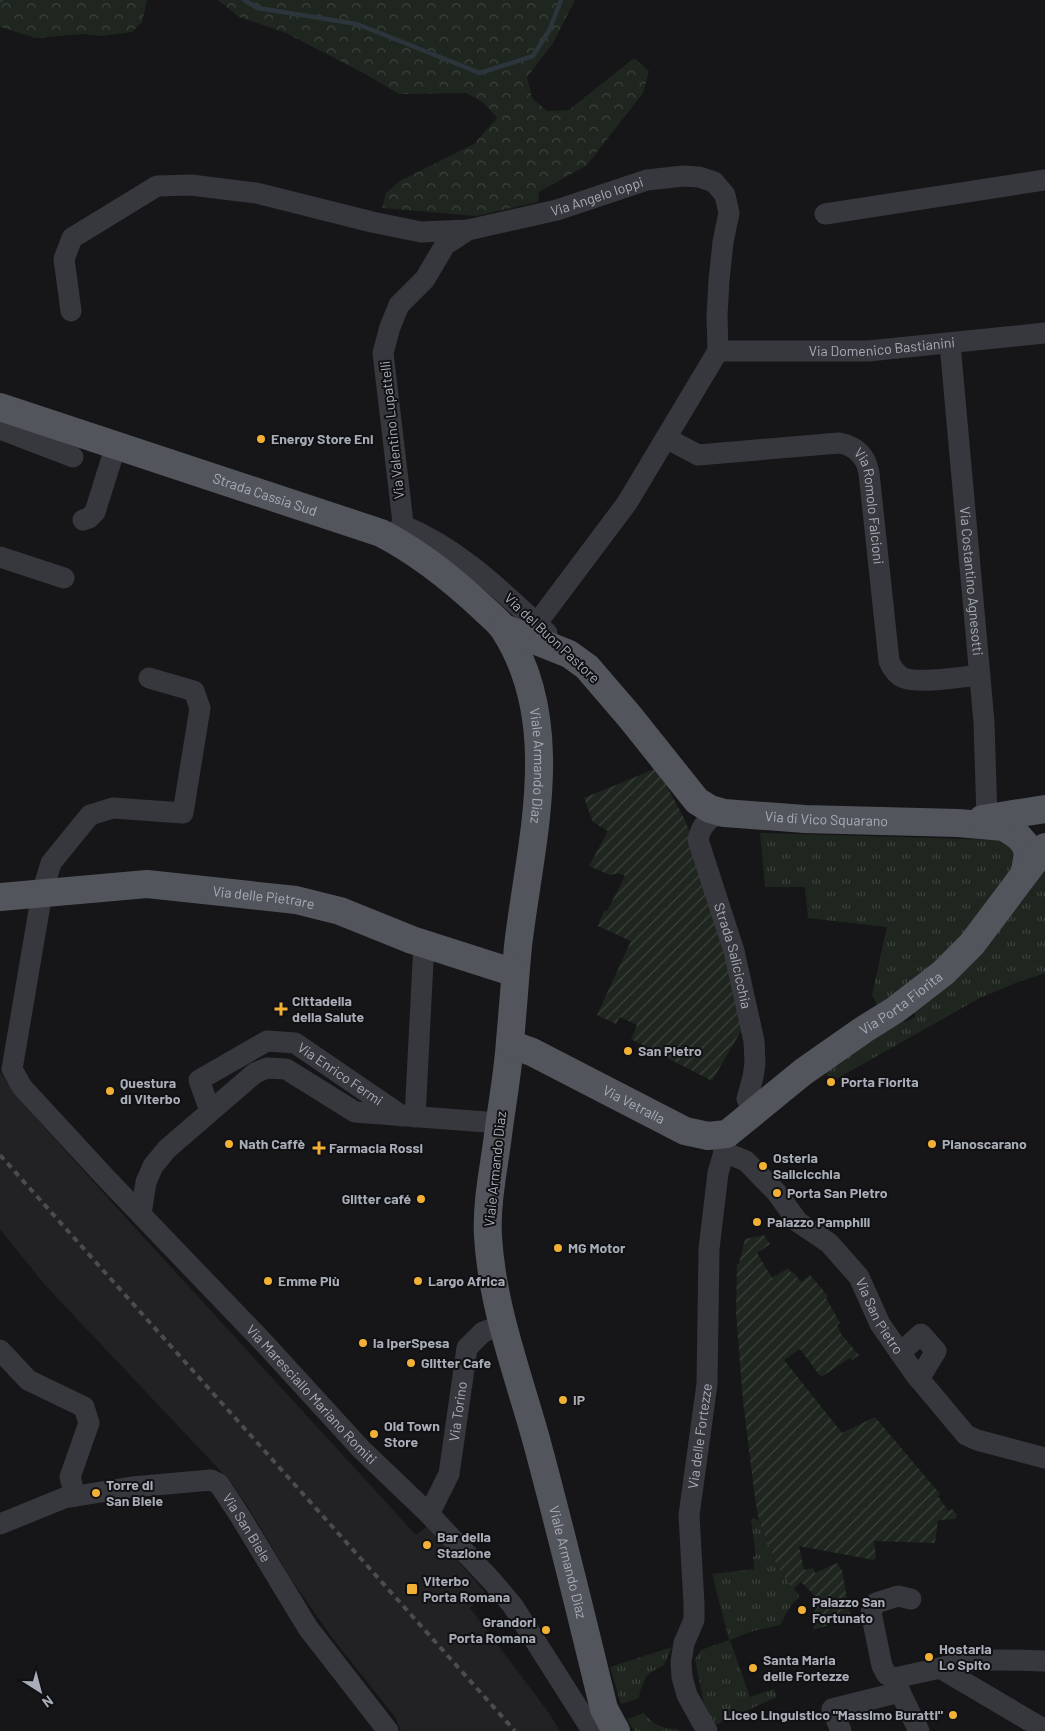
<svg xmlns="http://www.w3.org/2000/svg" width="1045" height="1731" viewBox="0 0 1045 1731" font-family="Barlow,sans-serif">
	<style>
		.built { fill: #222225 }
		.grass { fill: url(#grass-tufts) }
		.forest { fill: url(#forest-crowns) }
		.garden { fill: url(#garden-furrows) }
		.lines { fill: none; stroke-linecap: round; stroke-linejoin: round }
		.stream { stroke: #2c353c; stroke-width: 4.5 }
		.minor { stroke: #37383d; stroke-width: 21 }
		.major { stroke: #53555c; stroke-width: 28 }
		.rail { stroke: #4a4c52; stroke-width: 4; stroke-dasharray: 6 5; stroke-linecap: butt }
		.poi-dot { fill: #f2b134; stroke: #111113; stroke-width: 2 }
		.labels { text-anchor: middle; stroke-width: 4; stroke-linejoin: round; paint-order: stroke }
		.street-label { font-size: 14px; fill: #a8adb8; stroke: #111113 }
		.poi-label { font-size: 14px; font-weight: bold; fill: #a8adb8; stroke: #111113; text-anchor: start }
	</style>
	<defs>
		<pattern id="grass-tufts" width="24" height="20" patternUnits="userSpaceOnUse" patternTransform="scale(1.25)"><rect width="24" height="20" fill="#1e261f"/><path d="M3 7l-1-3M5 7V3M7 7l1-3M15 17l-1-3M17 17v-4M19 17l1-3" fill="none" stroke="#3c433d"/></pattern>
		<pattern id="forest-crowns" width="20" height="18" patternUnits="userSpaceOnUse" patternTransform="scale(1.25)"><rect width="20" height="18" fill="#1e261f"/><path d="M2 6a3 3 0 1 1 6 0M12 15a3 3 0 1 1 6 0" fill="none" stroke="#3c433d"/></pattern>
		<pattern id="garden-furrows" width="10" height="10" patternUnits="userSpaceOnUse" patternTransform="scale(1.25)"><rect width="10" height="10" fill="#1e261f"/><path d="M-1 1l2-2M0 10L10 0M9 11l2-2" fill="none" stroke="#3c433d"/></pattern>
	</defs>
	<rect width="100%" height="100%" fill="#161618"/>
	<polygon class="built" points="0,1072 18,1098 126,1218 416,1535 427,1526 485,1592 470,1608 549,1713 560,1731 401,1731 395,1717 333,1639 293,1582 248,1507 230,1481 45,1285 0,1229"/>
	<g class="grass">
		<polygon points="760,833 1001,840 1022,853 967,940 881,1012 872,995 887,927 808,918 805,887 765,887"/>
		<polygon points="1045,866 1045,973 1018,982 978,999 831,1082 825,1071 877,1034 915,1017 915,1007"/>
		<polygon points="754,1518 759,1521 777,1566 800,1597 791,1605 780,1625 753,1631 730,1640 750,1697 774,1689 777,1697 715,1725 705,1710 695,1659 701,1650 729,1640 712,1574 754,1569 753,1557 756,1556 751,1519"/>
		<polygon points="672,1647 664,1665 651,1672 646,1677 640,1691 639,1698 621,1704 610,1667"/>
		<path d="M644,1713c9,12 19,16 34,16l1,2h-45l-7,-12z"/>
	</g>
	<g class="forest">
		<polygon points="0,0 147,0 142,22 132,32 101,36 83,34 36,38 0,27"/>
		<polygon points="218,0 575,0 553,43 527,77 532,98 547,111 569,110 634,58 649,71 643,93 587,165 539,192 538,202 476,216 382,208 386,193 400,181 474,144 497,118 484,103 466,93 399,94 365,74 286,33 239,17"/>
	</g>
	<g class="garden">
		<polygon points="657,768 686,822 730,953 745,1024 712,1081 631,1039 637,1025 620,1017 616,1024 597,1015 631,941 598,926 597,927 604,911 607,911 625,876 619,873 610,875 589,866 608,831 593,822 584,798"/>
		<polygon points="764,1235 770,1244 757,1253 772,1278 788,1268 792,1273 793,1272 801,1282 810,1275 828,1296 826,1298 840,1323 837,1325 841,1334 859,1355 852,1360 850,1358 821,1377 800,1349 784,1360 842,1433 875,1417 940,1494 938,1496 948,1511 952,1509 957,1515 955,1519 938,1520 935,1543 874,1541 876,1557 874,1560 799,1546 804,1570 813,1568 815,1573 837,1563 842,1571 851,1620 838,1622 813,1630 816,1618 812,1615 821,1602 801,1582 793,1589 777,1566 759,1521 755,1498 743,1401 736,1313 737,1264 739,1264 745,1239"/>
	</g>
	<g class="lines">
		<g class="stream">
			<polyline points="0,0 1,0"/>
			<polyline points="244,0 258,8 357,24 480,73 533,56 550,29 561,0"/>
		</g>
		<g class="minor">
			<polyline points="825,214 1045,180"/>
			<path id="s1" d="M71,311l-7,-52 8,-21 85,-52 34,-1 65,8 116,29 49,10 47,-2 89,-20 90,-30 36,-4 16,1 15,5 11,13 4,18 -6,29 -4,38 -2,36 1,35 -91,152 -90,120"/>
			<path id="s2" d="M950,344l34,378 3,96"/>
			<path id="s3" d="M718,351h150l177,-18"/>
			<polyline points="0,429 73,457"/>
			<path id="s4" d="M666,438l32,17 141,-12c17,3 27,13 30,30l20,188c3,7 7,14 15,17 15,6 57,-1 75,-3"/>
			<polyline points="83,520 89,518 95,512 116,445"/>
			<path d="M402,525c57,23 101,67 145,108"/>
			<polyline points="392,539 403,523 383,353 390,327 399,305 425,279 445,245 468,230"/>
			<polyline points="0,557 64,578"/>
			<path id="s5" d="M149,678l45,13 6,17 -17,105 -70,-5 -23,7 -39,48 -9,30 -30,176 10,18 83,90 160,167 96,105 68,65 63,67 21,25 75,118 7,7"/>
			<path id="s6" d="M724,813c-15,3 -23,12 -26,27l36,111 20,90 1,22 -2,14 -6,22 8,13"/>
			<path id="s7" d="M210,1111l-11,-31 68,-39 28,2 107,73"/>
			<polyline points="415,1117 424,943"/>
			<path id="s8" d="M724,1152l22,9 31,32 21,29 31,21 30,34 21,47 35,50 51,61 11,5 68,18"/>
			<polyline points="141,1214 146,1182 153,1166 167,1149 255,1073 267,1068 286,1069 355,1112 499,1123"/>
			<polyline points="0,1350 28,1380 84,1407 89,1423 70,1477 75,1496"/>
			<polyline points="900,1353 921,1334 936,1351 919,1379"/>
			<path id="s9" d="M429,1514l20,-40 18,-126 16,-16 19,-7"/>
			<path id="s10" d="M0,1524l64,-26 68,-11 79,-7 8,4 21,32 68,112 80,103"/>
			<path d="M940,1668c34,-11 69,-8 105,-7"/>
			<polyline points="895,1678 940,1668 1045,1730"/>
			<polyline points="895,1678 887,1675 882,1666 871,1612 876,1603 898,1596 911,1599"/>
			<polyline points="895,1678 900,1692 919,1731"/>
			<path id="s11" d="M707,1731l-20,-36 -5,-18 -1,-15 3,-19 10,-23v-16l-5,-89 18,-131 2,-135 9,-76 6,-21 3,-18"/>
			<polyline points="841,1731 832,1709 900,1692"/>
		</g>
		<g class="major">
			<path id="s12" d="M0,407l381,126c37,19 72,47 102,75 7,7 17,14 22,23 60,95 25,212 13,315 -3,32 -5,63 -8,95 -2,31 -8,63 -12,94 -4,33 -12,68 -10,101 4,70 29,135 48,203 24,89 46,179 68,270l12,22"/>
			<path id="s13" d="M504,628l65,26 18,13 43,50 67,84 13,8 14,4 81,6 153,4 46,4 14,9 7,8 3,9 -3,19"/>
			<polyline points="982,819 1045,809"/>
			<path id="s14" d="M0,897l147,-13 149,16 44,11 72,29 103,33"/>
			<path id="s15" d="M510,1044l22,8 153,79 23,5 19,-2 76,-62 60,-42 32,-20 48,-37 29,-29 73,-97"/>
		</g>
		<polyline class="rail" points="0,1155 515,1731"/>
	</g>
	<g class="poi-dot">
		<circle cx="261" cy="439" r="5"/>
		<path d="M278.5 1001.5h5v5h5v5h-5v5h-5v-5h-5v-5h5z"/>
		<circle cx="628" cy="1051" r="5"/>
		<circle cx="831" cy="1082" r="5"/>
		<circle cx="110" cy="1091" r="5"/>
		<circle cx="229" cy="1144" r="5"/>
		<circle cx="932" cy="1144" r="5"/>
		<path d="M316.5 1140.5h5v5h5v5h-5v5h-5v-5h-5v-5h5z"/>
		<circle cx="763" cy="1166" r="5"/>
		<circle cx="777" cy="1193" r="5"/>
		<circle cx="421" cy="1199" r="5"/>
		<circle cx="757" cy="1222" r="5"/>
		<circle cx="558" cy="1248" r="5"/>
		<circle cx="268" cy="1281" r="5"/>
		<circle cx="418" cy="1281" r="5"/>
		<circle cx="363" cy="1343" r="5"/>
		<circle cx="411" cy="1363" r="5"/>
		<circle cx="563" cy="1400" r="5"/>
		<circle cx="374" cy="1434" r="5"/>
		<circle cx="96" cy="1493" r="5"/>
		<circle cx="427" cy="1545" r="5"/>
		<rect x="406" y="1583" width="12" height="12" rx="2.5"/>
		<circle cx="802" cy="1610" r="5"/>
		<circle cx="546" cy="1630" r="5"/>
		<circle cx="929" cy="1657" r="5"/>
		<circle cx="753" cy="1668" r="5"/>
		<circle cx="953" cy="1715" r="5"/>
	</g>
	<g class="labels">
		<g class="street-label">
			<text dy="5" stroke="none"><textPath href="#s1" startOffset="624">Via Angelo Ioppi</textPath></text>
			<text dy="5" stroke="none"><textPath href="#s3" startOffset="164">Via Domenico Bastianini</textPath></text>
			<text transform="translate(392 430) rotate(-96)" y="5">Via Valentino Lupattelli</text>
			<text dy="5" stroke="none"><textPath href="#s12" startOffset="279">Strada Cassia Sud</textPath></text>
			<text dy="5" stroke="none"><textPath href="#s4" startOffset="256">Via Romolo Falcioni</textPath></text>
			<text dy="5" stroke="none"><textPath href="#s2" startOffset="238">Via Costantino Agnesotti</textPath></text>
			<text transform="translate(552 638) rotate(43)" y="5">Via del Buon Pastore</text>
			<text dy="5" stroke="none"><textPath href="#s12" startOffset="701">Viale Armando Diaz</textPath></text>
			<text dy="5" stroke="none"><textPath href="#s13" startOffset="398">Via di Vico Squarano</textPath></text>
			<text dy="5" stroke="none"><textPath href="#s14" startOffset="265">Via delle Pietrare</textPath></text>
			<text dy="5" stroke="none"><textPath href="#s6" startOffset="161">Strada Salicicchia</textPath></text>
			<text dy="5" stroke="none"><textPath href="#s15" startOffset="456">Via Porta Fiorita</textPath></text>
			<text dy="5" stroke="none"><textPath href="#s7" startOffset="194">Via Enrico Fermi</textPath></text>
			<text dy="5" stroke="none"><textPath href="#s15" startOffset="138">Via Vetralla</textPath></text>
			<text transform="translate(495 1169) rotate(-84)" y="5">Viale Armando Diaz</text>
			<text dy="5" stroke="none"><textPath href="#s8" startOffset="231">Via San Pietro</textPath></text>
			<text dy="5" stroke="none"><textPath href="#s5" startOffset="980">Via Maresciallo Mariano Romiti</textPath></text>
			<text dy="5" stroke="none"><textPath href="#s9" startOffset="108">Via Torino</textPath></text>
			<text dy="5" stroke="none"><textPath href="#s11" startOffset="304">Via delle Fortezze</textPath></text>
			<text dy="5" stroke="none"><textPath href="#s10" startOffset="278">Via San Biele</textPath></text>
			<text dy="5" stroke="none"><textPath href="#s12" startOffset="1511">Viale Armando Diaz</textPath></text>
		</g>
		<g class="poi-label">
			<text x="271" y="444">Energy Store Eni</text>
			<text x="292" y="1006">Cittadella<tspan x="292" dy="16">della Salute</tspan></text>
			<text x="638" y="1056">San Pietro</text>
			<text x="841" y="1087">Porta Fiorita</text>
			<text x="120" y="1088">Questura<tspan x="120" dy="16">di Viterbo</tspan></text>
			<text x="239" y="1149">Nath Caffè</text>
			<text x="942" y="1149">Pianoscarano</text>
			<text x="329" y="1153">Farmacia Rossi</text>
			<text x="773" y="1163">Osteria<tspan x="773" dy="16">Salicicchia</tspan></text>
			<text x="787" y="1198">Porta San Pietro</text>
			<text x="411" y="1204" text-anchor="end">Glitter café</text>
			<text x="767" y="1227">Palazzo Pamphili</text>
			<text x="568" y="1253">MG Motor</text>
			<text x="278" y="1286">Emme Più</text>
			<text x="428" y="1286">Largo Africa</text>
			<text x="373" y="1348">la IperSpesa</text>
			<text x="421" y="1368">Glitter Cafe</text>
			<text x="573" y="1405">IP</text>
			<text x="384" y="1431">Old Town<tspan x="384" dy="16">Store</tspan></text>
			<text x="106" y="1490">Torre di<tspan x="106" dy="16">San Biele</tspan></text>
			<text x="437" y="1542">Bar della<tspan x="437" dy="16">Stazione</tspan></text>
			<text x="423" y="1586">Viterbo<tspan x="423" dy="16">Porta Romana</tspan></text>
			<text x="812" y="1607">Palazzo San<tspan x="812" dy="16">Fortunato</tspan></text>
			<text x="536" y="1627" text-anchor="end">Grandori<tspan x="536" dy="16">Porta Romana</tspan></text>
			<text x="939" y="1654">Hostaria<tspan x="939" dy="16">Lo Spito</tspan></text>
			<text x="763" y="1665">Santa Maria<tspan x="763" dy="16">delle Fortezze</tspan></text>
			<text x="943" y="1720" text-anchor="end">Liceo Linguistico "Massimo Buratti"</text>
		</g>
	</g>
	<g transform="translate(40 1691) rotate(144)" stroke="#111113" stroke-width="4" paint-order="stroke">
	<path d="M0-4L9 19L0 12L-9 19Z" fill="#a8adb8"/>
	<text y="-8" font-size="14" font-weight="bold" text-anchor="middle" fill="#a8adb8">N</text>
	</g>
</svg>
